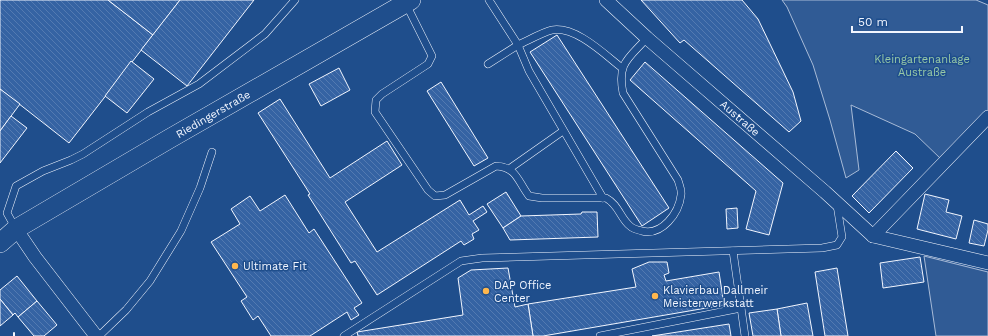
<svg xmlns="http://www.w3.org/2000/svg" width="988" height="336" viewBox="0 0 988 336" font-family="'Work Sans',sans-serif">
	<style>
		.garden { fill: #305b95; stroke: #a8bbd7 }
		.building { fill: url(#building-back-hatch); stroke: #f2f6ff }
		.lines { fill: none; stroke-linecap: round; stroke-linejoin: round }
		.lane-casing { stroke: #f2f6ff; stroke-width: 8 }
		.street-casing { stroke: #f2f6ff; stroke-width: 14 }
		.secondary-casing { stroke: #f2f6ff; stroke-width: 20 }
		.lane { stroke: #1f4e8c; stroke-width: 7 }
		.street { stroke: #1f4e8c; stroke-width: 13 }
		.secondary { stroke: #1f4e8c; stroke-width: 19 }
		.wall { stroke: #f2f6ff; stroke-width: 2 }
		.poi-dot { fill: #ffb74d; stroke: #1f4e8c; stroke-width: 1.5 }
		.labels { text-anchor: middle; stroke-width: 3; stroke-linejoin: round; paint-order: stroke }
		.park-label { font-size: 11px; fill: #97c8a6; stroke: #1f4e8c }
		.street-label { font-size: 11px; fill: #f2f6ff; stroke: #1f4e8c }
		.poi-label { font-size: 11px; fill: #f2f6ff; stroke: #1f4e8c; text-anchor: start }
	</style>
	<defs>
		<pattern id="building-back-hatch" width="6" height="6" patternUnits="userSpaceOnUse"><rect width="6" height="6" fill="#3563a3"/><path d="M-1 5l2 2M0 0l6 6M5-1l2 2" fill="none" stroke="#537ab1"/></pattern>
	</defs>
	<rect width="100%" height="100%" fill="#1f4e8c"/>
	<g class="garden">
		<polygon points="782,0 976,0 988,5 988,110 941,159 915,134 851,105 859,170 846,178 830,120 813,65 787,7"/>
		<polygon points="924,256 988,272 988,336 936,336"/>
	</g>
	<g class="building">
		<polygon points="0,0 108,0 153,35 69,143 0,89"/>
		<polygon points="108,0 180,0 153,35"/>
		<polygon points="180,0 254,0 187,86 141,50"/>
		<polygon points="641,0 742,0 758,19 793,92 801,121 789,132 684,40 680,43"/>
		<polygon points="557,35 669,208 642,226 530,52"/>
		<polygon points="131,61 154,79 127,113 105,96"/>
		<polygon points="645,62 783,183 769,235 746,229 756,191 630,80"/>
		<polygon points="339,68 350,90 321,106 309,84"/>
		<polygon points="441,82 488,158 474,166 427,91"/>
		<polygon points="0,89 20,104 0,131"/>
		<polygon points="280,99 330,178 387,141 402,165 345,202 377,252 460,200 469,215 483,206 487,212 473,221 479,230 472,234 474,239 464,245 461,241 377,295 355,261 351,263 308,195 310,194 258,113"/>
		<polygon points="11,116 27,128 0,163 0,131"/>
		<polygon points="896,151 913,168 869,213 852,196"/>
		<polygon points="506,192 521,216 503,228 487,204"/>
		<polygon points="925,194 949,200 946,212 962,216 956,239 917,229"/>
		<polygon points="285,195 309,233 314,229 362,303 354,308 359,315 351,320 347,312 310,336 271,336 258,316 253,320 241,301 247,297 211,242 240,224 231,209 250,196 260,211"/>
		<polygon points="737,208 738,228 727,229 726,209"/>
		<polygon points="582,212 597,212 598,237 510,240 503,228 521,216 581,214"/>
		<polygon points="974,220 988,224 988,230 984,246 969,243"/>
		<polygon points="920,257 924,282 883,288 880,263"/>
		<polygon points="649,262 667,262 669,273 664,275 666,281 719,272 724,305 543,336 533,336 528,304 636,287 632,269"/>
		<polygon points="508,268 515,307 528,304 533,336 358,336 357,332 463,315 458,278 471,270"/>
		<polygon points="837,268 848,336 825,336 815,272"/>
		<polygon points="17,276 37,301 18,317 15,313 13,315 0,299 0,290"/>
		<polygon points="0,299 13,315 0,326"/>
		<polygon points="37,301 57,325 44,336 34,336 18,317"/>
		<polygon points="807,303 813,336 781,336 777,309"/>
		<polygon points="777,309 781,336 753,336 749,313"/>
		<polygon points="729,324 731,336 652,336"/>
	</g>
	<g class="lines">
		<defs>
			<g id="lane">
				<path d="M406,4l26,52 -4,8 -46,30 -6,6 -1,12 53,78 7,6 10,-1 51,-29c21,1 22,16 33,30l13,2h64c13,7 14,20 24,28 3,3 8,4 12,5 20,5 37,-18 39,-36 1,-5 -2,-11 -3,-15l-55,-87c-6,-30 5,-34 24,-55"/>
				<polyline points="488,64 518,45 489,0"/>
				<polyline points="509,169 563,131"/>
				<path d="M603,198l-74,-127 -11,-26c9,-4 25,-13 34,-15 24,-4 52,24 70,38"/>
				<polyline points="16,229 7,213 16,186 43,171 71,160 83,154 148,112 199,84 265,34 295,0"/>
				<polyline points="733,251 745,336"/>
				<polyline points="99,336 126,310 150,281 181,231 200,188 212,152"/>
				<polyline points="344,336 461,261 482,258 822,248 837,245 842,237 837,205"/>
				<polyline points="600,336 741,308"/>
			</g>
			<g id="street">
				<polyline points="606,0 647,38 825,192 873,236 988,263"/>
				<polyline points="16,229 35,257 96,336"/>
				<polyline points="873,236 988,117"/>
			</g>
			<polyline id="secondary" points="0,243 16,229 169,139 411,0"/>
		</defs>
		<use href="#lane" class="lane-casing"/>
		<use href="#street" class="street-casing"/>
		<use href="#secondary" class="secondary-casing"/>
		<use href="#lane" class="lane"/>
		<use href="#street" class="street"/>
		<use href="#secondary" class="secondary"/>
		<polyline class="wall" points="14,333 14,336"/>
	</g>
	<g class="poi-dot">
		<circle cx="235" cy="266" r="4"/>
		<circle cx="486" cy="291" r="4"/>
		<circle cx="655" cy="296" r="4"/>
	</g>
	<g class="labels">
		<g class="park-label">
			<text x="922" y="63">Kleingartenanlage<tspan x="922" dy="13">Austraße</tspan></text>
		</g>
		<g class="street-label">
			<text transform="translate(213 114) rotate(-30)" y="4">Riedingerstraße</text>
			<text transform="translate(740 118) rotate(41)" y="4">Austraße</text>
		</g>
		<g class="poi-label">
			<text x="243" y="270">Ultimate Fit</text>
			<text x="494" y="289">DAP Office<tspan x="494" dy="13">Center</tspan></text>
			<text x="663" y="294">Klavierbau Dallmeir<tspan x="663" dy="13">Meisterwerkstatt</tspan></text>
		</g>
	</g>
	<path d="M852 26v6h110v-6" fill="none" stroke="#f2f6ff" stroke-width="2"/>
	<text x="858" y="26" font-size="12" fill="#f2f6ff" stroke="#1f4e8c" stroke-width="3" paint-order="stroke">50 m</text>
</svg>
